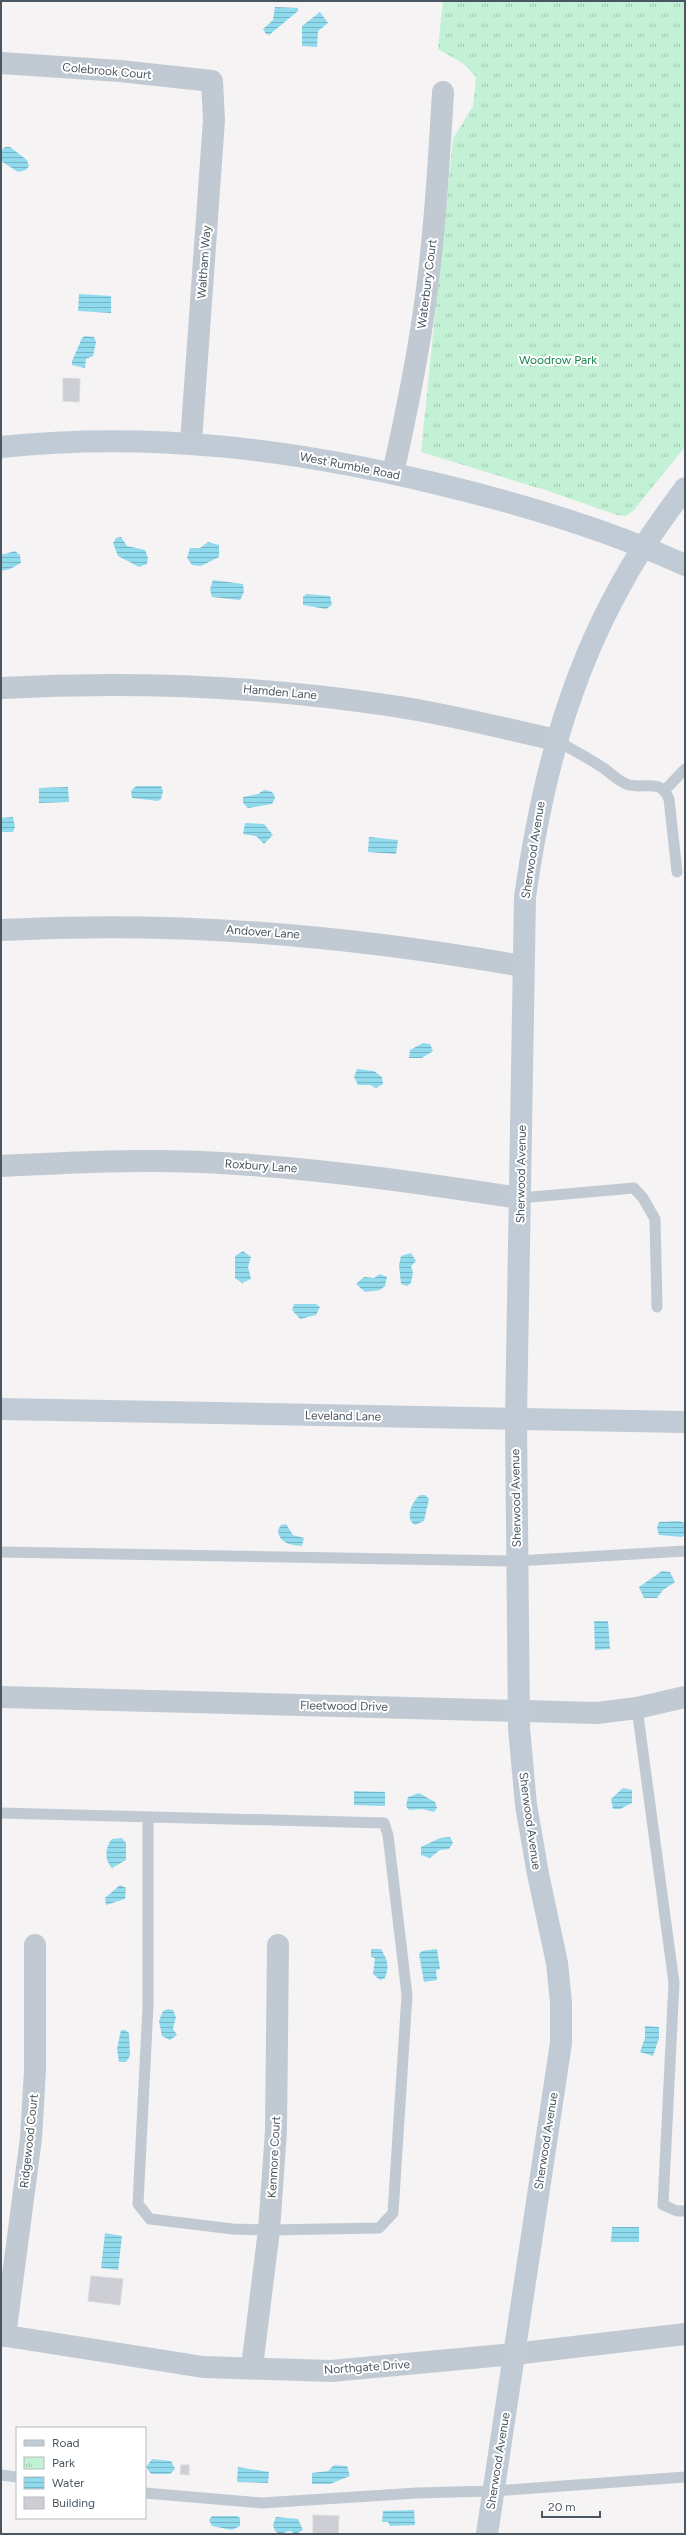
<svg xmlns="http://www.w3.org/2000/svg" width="686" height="2535" viewBox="0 0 686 2535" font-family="Figtree,sans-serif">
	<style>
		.park { fill: url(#park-tufts) }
		.water { fill: url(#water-rules) }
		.building { fill: #cdcfd5; stroke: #d7d9de }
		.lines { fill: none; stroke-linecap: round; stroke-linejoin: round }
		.lane { stroke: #c1cad2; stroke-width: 11 }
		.street { stroke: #c1cad2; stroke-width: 22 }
		.secondary { stroke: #c1cbd6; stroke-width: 22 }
		.labels { text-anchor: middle; stroke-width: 4; stroke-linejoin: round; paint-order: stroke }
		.street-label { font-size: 12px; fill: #4a5661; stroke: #fff }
		.park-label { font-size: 12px; fill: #17864f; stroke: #fff }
	</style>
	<defs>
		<pattern id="park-tufts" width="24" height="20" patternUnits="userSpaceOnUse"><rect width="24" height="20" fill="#c3f1d5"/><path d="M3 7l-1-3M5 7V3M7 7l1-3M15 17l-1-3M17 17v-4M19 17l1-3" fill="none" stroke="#a0c6b0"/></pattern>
		<pattern id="water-rules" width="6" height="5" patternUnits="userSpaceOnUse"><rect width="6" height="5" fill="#90daee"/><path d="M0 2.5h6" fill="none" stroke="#78b4c4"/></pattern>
	</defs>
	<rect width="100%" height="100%" fill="#f5f3f3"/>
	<polygon class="park" points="443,1 685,1 685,447 633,511 626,516 617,515 545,490 421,452 453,139 473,106 476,77 464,64 438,49"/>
	<g class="water">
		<polygon points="275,7 298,8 298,11 269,35 266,34 263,29 273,20"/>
		<polygon points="320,12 328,23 318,31 317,47 302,46 302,26"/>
		<polygon points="5,147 10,147 27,160 29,166 26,170 18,172 1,161 1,151"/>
		<polygon points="79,294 111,296 111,313 78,311"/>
		<polygon points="85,336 94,337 96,342 93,356 86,359 85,368 72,365 72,361 82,338"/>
		<polygon points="121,537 127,546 145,550 148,558 147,564 139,567 118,556 113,543 116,538"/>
		<polygon points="208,542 219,545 219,557 201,566 192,565 187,558 190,548 200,548"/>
		<polygon points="15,551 20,555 21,563 10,569 1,571 1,555"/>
		<polygon points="213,580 243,584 244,592 240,600 212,597 210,589"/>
		<polygon points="306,594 330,596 332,605 326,609 303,605 303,597"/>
		<polygon points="136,786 161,786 163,791 161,799 158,801 132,798 131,791"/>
		<polygon points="68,787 69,802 39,803 39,788"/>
		<path d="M264,790c6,1 10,1 11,8l-3,6 -24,4 -5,-5v-6l15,-3z"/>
		<polygon points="13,817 15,827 13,832 1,832 1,818"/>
		<polygon points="245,823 264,824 273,835 264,844 256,836 243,834"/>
		<polygon points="369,837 398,840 396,854 368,852"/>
		<polygon points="423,1043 430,1044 433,1051 422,1058 409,1058 410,1050"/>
		<polygon points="357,1069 374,1071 382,1077 383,1084 376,1088 370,1085 358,1085 354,1077"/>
		<polygon points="243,1251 251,1257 248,1267 251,1279 242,1283 235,1278 235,1256"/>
		<polygon points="411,1253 416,1261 411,1266 413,1272 411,1283 407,1286 401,1284 399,1265 401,1256"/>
		<polygon points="380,1274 387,1277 385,1286 380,1290 365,1292 356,1284 364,1277 374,1278"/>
		<polygon points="294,1304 316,1304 320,1307 316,1315 300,1319 292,1310"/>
		<path d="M420,1495h5l4,4 -5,22 -9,4c-11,-6 -3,-24 5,-30z"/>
		<polygon points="679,1521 685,1523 685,1535 682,1537 659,1535 657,1528 659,1522"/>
		<path d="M286,1524l7,11 11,3 -2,8c-10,-1 -23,-2 -24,-16l3,-5z"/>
		<polygon points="662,1571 670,1572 675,1582 663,1590 657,1598 644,1598 639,1587"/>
		<polygon points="594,1621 608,1621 610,1649 595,1650"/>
		<polygon points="623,1788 632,1790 632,1803 620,1809 613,1809 611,1799"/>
		<polygon points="354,1791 385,1792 385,1806 354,1805"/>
		<polygon points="419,1793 435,1802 437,1808 434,1812 422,1809 409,1810 406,1806 408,1797"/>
		<polygon points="450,1837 453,1843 449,1849 440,1850 430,1858 421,1855 421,1847 440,1838"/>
		<path d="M122,1838l4,5v17l-14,8c-8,-8 -7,-21 0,-29z"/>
		<polygon points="120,1885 126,1888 125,1899 106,1905 105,1898"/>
		<path d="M371,1949h10c6,10 9,17 4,29l-5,2 -7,-6 2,-16 -4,-1z"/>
		<polygon points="437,1949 440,1969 436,1970 437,1980 424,1982 419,1954 422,1951"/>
		<polygon points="168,2009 173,2010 176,2017 173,2029 177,2035 170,2040 162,2036 159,2021 163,2011"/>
		<polygon points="645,2026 659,2027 659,2038 653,2056 640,2052 645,2038"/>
		<polygon points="121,2030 125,2030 129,2033 130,2056 126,2062 119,2062 117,2049"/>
		<polygon points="612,2227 639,2227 639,2242 611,2242"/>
		<polygon points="105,2233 122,2236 118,2270 101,2268"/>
		<polygon points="152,2459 171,2461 175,2469 170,2474 151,2474 146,2467"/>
		<polygon points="334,2465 347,2466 350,2476 330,2484 312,2484 312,2473 328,2471"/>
		<polygon points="238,2467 269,2472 268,2483 237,2482"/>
		<polygon points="414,2510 415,2525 390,2526 388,2522 382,2522 383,2511"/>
		<polygon points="212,2516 237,2516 240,2518 240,2526 232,2530 212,2526 209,2520"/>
		<polygon points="276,2517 298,2519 303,2530 296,2534 290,2531 279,2534 275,2531 273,2525"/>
	</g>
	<g class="building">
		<polygon points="63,378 80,379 79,402 63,401"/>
		<polygon points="91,2276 123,2279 120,2305 88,2301"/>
		<polygon points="181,2465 189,2465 189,2475 180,2474"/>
		<polygon points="313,2515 339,2516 338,2534 313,2534"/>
	</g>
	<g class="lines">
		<g class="lane">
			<path d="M556,740c16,10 35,19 50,30 8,6 13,12 23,15 18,4 31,-7 40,14l8,73"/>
			<polyline points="665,790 685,769"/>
			<polyline points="520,1198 634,1188 643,1198 655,1219 657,1307"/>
			<polyline points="1,1552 517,1561 685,1551"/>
			<polyline points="637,1708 674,1983 663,2205 677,2211 685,2211"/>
			<polyline points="1,1813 384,1823 388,1835 407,1995 393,2213 379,2228 269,2230 233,2229 150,2219 138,2204 148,2006 148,1817"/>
			<polyline points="1,2475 17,2477"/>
			<polyline points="145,2493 262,2503 417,2493 493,2491 685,2477"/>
		</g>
		<g class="street">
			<polyline points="1,63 120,71 212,81 214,120 191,442"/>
			<path d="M393,473c13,-58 25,-116 33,-176 9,-68 13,-137 17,-205"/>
			<path d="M1,688c131,-7 262,-2 392,18 55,8 109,22 163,34"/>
			<path d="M1,930c180,-9 344,5 521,36"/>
			<path d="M1,1166c79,-4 158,-8 236,-2 95,6 189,20 283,34"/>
			<polyline points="1,1697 597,1713 637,1708 685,1697"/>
			<polyline points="1,2335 203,2367 331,2371 514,2354 685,2334"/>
			<polyline points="5,2336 31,2138 35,2070 35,1945"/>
			<polyline points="252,2367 269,2230 276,2131 278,1945"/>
		</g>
		<g class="secondary">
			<path d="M1,447c149,-16 291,2 437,37 84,20 168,45 247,81"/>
			<polyline points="1,1409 685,1422"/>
			<path d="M487,2534l74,-491v-40l-4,-40 -19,-89 -12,-69 -7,-77 -3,-309 9,-522c16,-112 42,-217 98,-316 18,-33 40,-63 62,-93"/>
		</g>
	</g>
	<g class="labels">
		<g class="street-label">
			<text transform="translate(107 71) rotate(5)" y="4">Colebrook Court</text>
			<text transform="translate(204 262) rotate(-86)" y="4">Waltham Way</text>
			<text transform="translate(427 284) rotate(-83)" y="4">Waterbury Court</text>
			<text transform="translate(350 466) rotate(11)" y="4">West Rumble Road</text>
			<text transform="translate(280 692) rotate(5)" y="4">Hamden Lane</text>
			<text transform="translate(533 850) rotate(-81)" y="4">Sherwood Avenue</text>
			<text transform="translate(263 932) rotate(4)" y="4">Andover Lane</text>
			<text transform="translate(261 1166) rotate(4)" y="4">Roxbury Lane</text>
			<text transform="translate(521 1174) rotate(-89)" y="4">Sherwood Avenue</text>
			<text transform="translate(343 1416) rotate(1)" y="4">Leveland Lane</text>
			<text transform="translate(516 1498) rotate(-91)" y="4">Sherwood Avenue</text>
			<text transform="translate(344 1706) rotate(1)" y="4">Fleetwood Drive</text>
			<text transform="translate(530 1821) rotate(82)" y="4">Sherwood Avenue</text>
			<text transform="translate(29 2141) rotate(-84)" y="4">Ridgewood Court</text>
			<text transform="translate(546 2141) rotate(-81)" y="4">Sherwood Avenue</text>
			<text transform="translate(274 2157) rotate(-87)" y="4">Kenmore Court</text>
			<text transform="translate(367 2367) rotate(-4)" y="4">Northgate Drive</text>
			<text transform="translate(498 2461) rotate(-81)" y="4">Sherwood Avenue</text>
		</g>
		<g class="park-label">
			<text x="558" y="364">Woodrow Park</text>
		</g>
	</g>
	<rect width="686" height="2535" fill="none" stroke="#4a5661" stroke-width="4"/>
	<rect x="16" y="2427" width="130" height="92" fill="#ffffff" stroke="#b7bbc0"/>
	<rect x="24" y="2440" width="20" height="6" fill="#c1cbd6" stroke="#b7bbc0"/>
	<text x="52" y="2447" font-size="12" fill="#4a5661">Road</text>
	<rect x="24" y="2457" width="20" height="12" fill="url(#park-tufts)" stroke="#b7bbc0"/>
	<text x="52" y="2467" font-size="12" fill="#4a5661">Park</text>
	<rect x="24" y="2477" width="20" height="12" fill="url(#water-rules)" stroke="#b7bbc0"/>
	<text x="52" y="2487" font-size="12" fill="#4a5661">Water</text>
	<rect x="24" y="2497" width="20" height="12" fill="#cdcfd5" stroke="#b7bbc0"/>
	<text x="52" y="2507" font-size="12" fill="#4a5661">Building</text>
	<path d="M542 2511v6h58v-6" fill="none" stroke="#4a5661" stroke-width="2"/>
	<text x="548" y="2511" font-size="12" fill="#4a5661" stroke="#ffffff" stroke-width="3" paint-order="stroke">20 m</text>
</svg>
